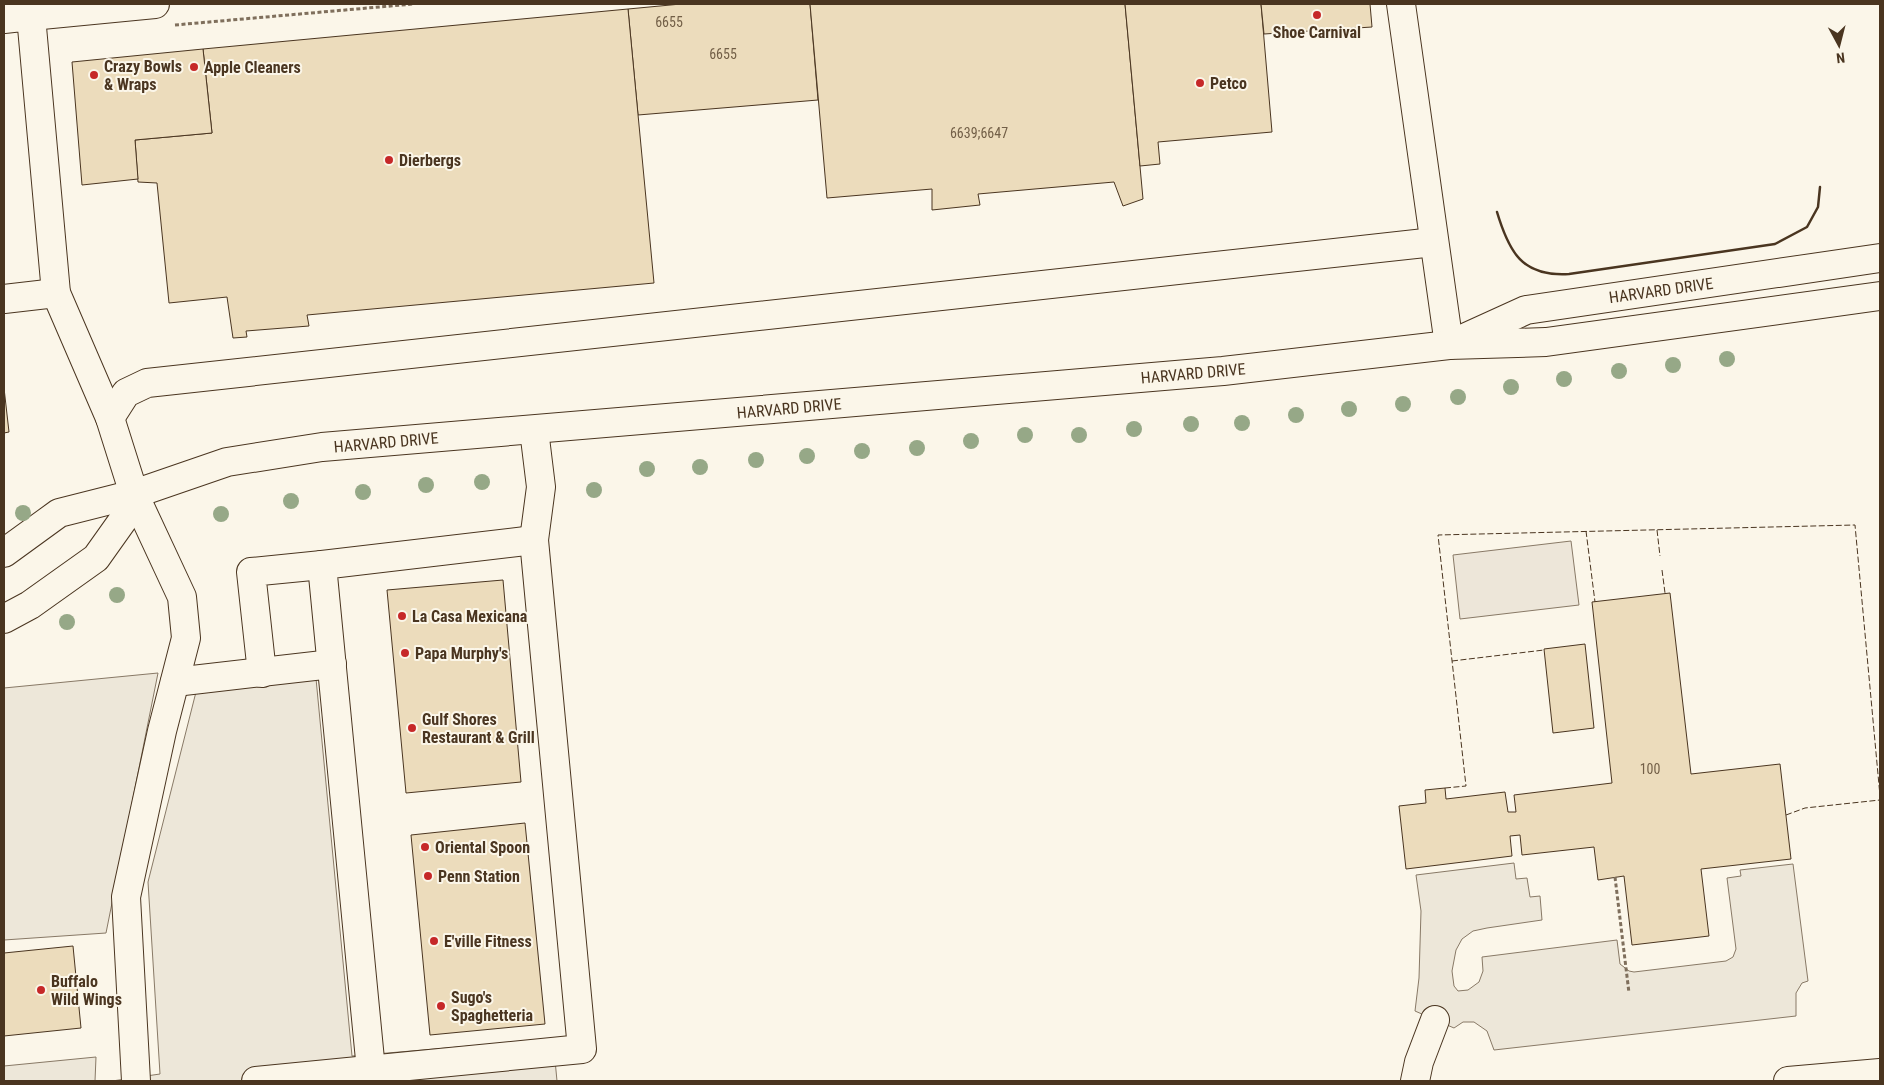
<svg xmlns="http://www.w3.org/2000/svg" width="1884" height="1085" viewBox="0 0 1884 1085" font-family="'Roboto Condensed',sans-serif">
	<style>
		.green { fill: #ede6d9; stroke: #887966 }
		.parking { fill: #ede7d9; stroke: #887966 }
		.building { fill: #ecdcbc; stroke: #4a3520 }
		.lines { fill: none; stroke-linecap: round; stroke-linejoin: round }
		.minor-casing { stroke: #4a3520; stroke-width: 30 }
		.path { stroke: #7f6f5c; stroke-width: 3; stroke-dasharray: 4 2.5; stroke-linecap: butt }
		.minor { stroke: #fbf6e9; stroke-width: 28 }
		.fence { stroke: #4a3520; stroke-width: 1; stroke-dasharray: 6 2.5; stroke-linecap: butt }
		.wall { stroke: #4a3520; stroke-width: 2.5 }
		.tree { fill: #96a887 }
		.poi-dot { fill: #c62828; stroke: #fbf6e9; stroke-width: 2 }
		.labels { text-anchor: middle; stroke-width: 4; stroke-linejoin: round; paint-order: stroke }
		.number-label { font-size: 14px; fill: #725f47 }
		.poi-label { font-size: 16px; font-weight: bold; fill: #4a3520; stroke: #fbf6e9; text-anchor: start }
		.street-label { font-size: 16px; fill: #4a3520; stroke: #fbf6e9 }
	</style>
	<rect width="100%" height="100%" fill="#fbf6e9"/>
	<polygon class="green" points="1571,541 1579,605 1460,619 1453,555"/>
	<g class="parking">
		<polygon points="315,668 352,1056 553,1039 557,1081 112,1081 160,1074 148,882 198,684"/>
		<polygon points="158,673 106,933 4,940 4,688"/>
		<polygon points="1514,863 1516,879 1527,878 1530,897 1540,896 1542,920 1487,928 1473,931 1462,939 1456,950 1452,971 1454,986 1458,991 1468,990 1479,982 1483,971 1482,957 1617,940 1620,964 1629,971 1634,972 1726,961 1733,957 1736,949 1727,878 1741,876 1740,870 1793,864 1808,981 1802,983 1796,993 1796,1016 1494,1050 1487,1031 1474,1022 1463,1022 1454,1028 1415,1011 1419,978 1421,911 1416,875"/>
		<polygon points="96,1057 95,1081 4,1081 4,1066"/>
	</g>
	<g class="building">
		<polygon points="681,4 810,4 818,100 638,115 628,9"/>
		<polygon points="810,4 1125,4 1143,199 1123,206 1114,182 978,194 980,205 932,210 932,189 827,198"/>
		<polygon points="1125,4 1261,4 1272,132 1158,142 1160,164 1140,166"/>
		<polygon points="1261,4 1370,4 1372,27 1264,34"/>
		<polygon points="628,9 654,283 307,315 309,326 246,331 247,337 233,338 227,297 169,303 157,183 138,182 135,140 212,133 203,49"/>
		<polygon points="203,49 212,133 135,140 138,179 82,185 72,62"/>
		<polygon points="4,388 9,432 4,433"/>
		<polygon points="503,580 521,782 406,793 387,590"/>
		<polygon points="1670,593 1691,774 1780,764 1791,859 1701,869 1709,936 1632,945 1624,876 1598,880 1594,847 1522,855 1520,835 1510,836 1512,856 1406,869 1399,806 1426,803 1425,790 1445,788 1446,799 1505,792 1508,812 1516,812 1514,795 1612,783 1592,602"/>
		<polygon points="1585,644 1594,728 1553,733 1544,649"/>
		<polygon points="525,823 545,1024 430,1035 411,835"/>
		<polygon points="73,946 81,1028 4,1036 4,953"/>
	</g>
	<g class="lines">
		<defs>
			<g id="minor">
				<polyline points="30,4 31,16 155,4"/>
				<polyline points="1401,4 1449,345"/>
				<polyline points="4,19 31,16 56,293 110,418 134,494 182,597 186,638 162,731 126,897 136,1081"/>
				<polyline points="4,299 56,293"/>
				<polyline points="1460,340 1526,310 1880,258"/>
				<polyline points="110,418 126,393 147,383 1434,242"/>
				<polyline points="4,553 59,513 134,494 227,462 322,447 1223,371 1449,345 1546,342 1880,296"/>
				<polyline points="4,619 30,605 96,558 123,520 134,494"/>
				<polyline points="262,673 251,572 322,565"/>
				<polyline points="175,682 332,664"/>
				<polyline points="371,1070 322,565 534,540"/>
				<polyline points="256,1081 582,1049 534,540 541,487 534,430"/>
				<polyline points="1415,1081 1419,1062 1435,1020"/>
				<polyline points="1788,1081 1880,1073"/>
			</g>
		</defs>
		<use href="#minor" class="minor-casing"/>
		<g class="path">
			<polyline points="175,25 413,4"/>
			<polyline points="1615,877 1629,993"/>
		</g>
		<use href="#minor" class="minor"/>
		<g class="fence">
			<polyline points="1657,530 1660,556"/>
			<polyline points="1586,531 1595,602"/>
			<polyline points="1662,570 1665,593"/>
			<polyline points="1452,661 1544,650"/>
			<polyline points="1445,788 1466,786 1438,535 1855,525 1880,796"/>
			<polyline points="1786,815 1805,808 1880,800"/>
		</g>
		<path class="wall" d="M1497,212c12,40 25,65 72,62l206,-30 32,-17 11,-20 2,-20"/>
	</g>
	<g class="tree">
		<circle cx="1727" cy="359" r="8"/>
		<circle cx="1673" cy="365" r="8"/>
		<circle cx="1619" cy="371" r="8"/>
		<circle cx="1564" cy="379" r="8"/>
		<circle cx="1511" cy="387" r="8"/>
		<circle cx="1458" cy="397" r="8"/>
		<circle cx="1403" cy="404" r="8"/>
		<circle cx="1349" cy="409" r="8"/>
		<circle cx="1296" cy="415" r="8"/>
		<circle cx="1242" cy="423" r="8"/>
		<circle cx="1191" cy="424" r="8"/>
		<circle cx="1134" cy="429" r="8"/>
		<circle cx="1025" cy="435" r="8"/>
		<circle cx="1079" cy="435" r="8"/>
		<circle cx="971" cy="441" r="8"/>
		<circle cx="917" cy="448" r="8"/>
		<circle cx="862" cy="451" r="8"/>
		<circle cx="807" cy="456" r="8"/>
		<circle cx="756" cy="460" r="8"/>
		<circle cx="700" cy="467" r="8"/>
		<circle cx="647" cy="469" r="8"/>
		<circle cx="482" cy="482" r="8"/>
		<circle cx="426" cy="485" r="8"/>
		<circle cx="594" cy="490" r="8"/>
		<circle cx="363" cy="492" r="8"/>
		<circle cx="291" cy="501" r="8"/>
		<circle cx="23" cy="513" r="8"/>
		<circle cx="221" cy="514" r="8"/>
		<circle cx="117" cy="595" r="8"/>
		<circle cx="67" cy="622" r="8"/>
	</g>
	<g class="poi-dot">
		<circle cx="1317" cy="15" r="5"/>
		<circle cx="194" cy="67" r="5"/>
		<circle cx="94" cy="75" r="5"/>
		<circle cx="1200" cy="83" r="5"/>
		<circle cx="389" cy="160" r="5"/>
		<circle cx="402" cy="616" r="5"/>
		<circle cx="405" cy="653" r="5"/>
		<circle cx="412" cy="728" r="5"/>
		<circle cx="425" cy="847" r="5"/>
		<circle cx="428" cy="876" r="5"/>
		<circle cx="434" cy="941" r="5"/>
		<circle cx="41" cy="990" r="5"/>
		<circle cx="441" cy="1006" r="5"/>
	</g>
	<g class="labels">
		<g class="number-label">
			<text x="669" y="27">6655</text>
			<text x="723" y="59">6655</text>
			<text x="979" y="138">6639;6647</text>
			<text x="1650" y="774">100</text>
		</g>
		<g class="poi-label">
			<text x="1317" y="38" text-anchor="middle">Shoe Carnival</text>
			<text x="104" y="72">Crazy Bowls<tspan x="104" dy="18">&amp; Wraps</tspan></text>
			<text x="204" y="73">Apple Cleaners</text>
			<text x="1210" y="89">Petco</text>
			<text x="399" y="166">Dierbergs</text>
			<text x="412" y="622">La Casa Mexicana</text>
			<text x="415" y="659">Papa Murphy's</text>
			<text x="422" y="725">Gulf Shores<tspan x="422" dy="18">Restaurant &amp; Grill</tspan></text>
			<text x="435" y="853">Oriental Spoon</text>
			<text x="438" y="882">Penn Station</text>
			<text x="444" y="947">E'ville Fitness</text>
			<text x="51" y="987">Buffalo<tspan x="51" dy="18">Wild Wings</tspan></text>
			<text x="451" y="1003">Sugo's<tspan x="451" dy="18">Spaghetteria</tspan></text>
		</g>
		<g class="street-label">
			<text transform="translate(1661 290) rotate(-8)" y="6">HARVARD DRIVE</text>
			<text transform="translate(1193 373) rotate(-5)" y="6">HARVARD DRIVE</text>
			<text transform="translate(789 408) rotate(-5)" y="6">HARVARD DRIVE</text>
			<text transform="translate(386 442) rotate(-5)" y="6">HARVARD DRIVE</text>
		</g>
	</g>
	<rect width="1884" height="1085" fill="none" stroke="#4a3520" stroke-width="10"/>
	<g transform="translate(1839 45) rotate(173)" stroke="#fbf6e9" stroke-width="4" paint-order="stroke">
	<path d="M0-4L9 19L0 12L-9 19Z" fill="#4a3520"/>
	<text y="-8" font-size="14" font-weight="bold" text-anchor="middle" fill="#4a3520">N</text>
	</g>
</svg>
